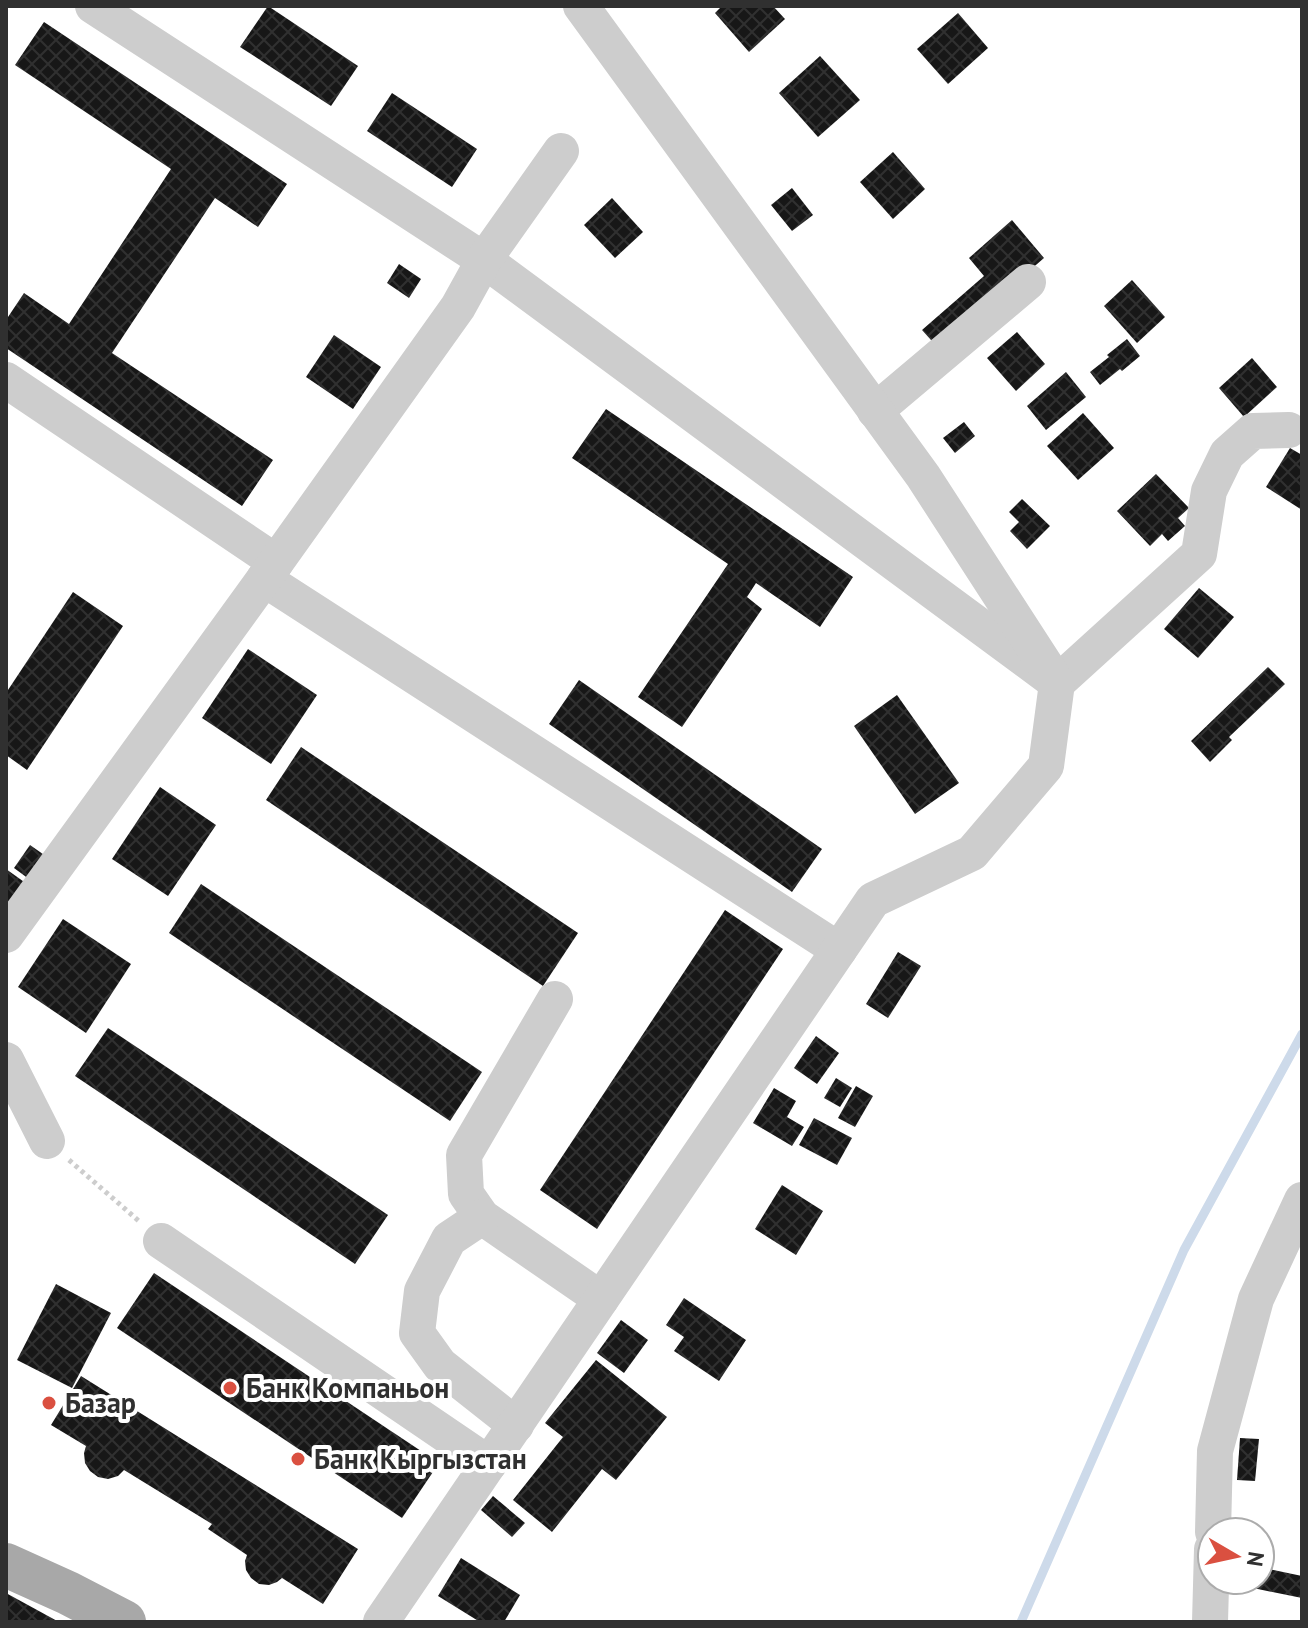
<svg xmlns="http://www.w3.org/2000/svg" width="1308" height="1628" viewBox="0 0 1308 1628" font-family="'PT Sans',sans-serif">
	<style>
		.lines { fill: none; stroke-linecap: round; stroke-linejoin: round }
		.stream { stroke: #cddaea; stroke-width: 9 }
		.building { fill: url(#building-cross-hatch) }
		.path { stroke: #cdcdcd; stroke-width: 5; stroke-dasharray: 4 4; stroke-linecap: butt }
		.minor { stroke: #cdcdcd; stroke-width: 36 }
		.major { stroke: #a8a8a8; stroke-width: 44 }
		.poi-dot { fill: #da5040; stroke: #fff; stroke-width: 3 }
		.labels { text-anchor: middle; stroke-width: 8; stroke-linejoin: round; paint-order: stroke }
		.poi-label { font-size: 28px; font-weight: bold; fill: #303030; stroke: #fff; text-anchor: start }
	</style>
	<defs>
		<pattern id="building-cross-hatch" width="8" height="8" patternUnits="userSpaceOnUse" patternTransform="scale(2)"><rect width="8" height="8" fill="#171717"/><path d="M0 0l8 8M0 8l8-8" fill="none" stroke="#303030"/></pattern>
	</defs>
	<rect width="100%" height="100%" fill="#fff"/>
	<g class="lines">
		<polyline class="stream" points="1021,1622 1184,1250 1302,1034"/>
	</g>
	<g class="building">
		<polygon points="268,6 358,66 331,106 240,47"/>
		<polygon points="722,6 773,6 785,19 749,52 715,13"/>
		<polygon points="958,13 988,48 948,84 917,49"/>
		<polygon points="44,22 287,184 258,227 215,198 112,353 273,460 242,506 6,348 6,320 24,293 69,324 171,169 15,65"/>
		<polygon points="820,56 860,100 818,137 779,93"/>
		<polygon points="392,93 477,149 452,187 367,131"/>
		<polygon points="893,152 925,189 893,219 860,182"/>
		<polygon points="792,188 813,215 792,231 771,205"/>
		<polygon points="612,198 643,232 615,258 584,225"/>
		<polygon points="1012,220 1044,258 939,349 922,330 984,276 969,258"/>
		<polygon points="399,264 421,279 409,298 387,283"/>
		<polygon points="1132,280 1165,317 1137,343 1104,306"/>
		<polygon points="1017,332 1045,364 1016,391 987,358"/>
		<polygon points="334,335 381,367 353,409 306,377"/>
		<polygon points="1127,339 1140,356 1122,371 1120,369 1100,385 1090,372 1109,357 1107,355"/>
		<polygon points="1252,358 1277,387 1244,417 1219,388"/>
		<polygon points="1066,372 1086,397 1046,430 1027,406"/>
		<polygon points="606,409 853,577 820,627 756,583 747,597 762,609 682,727 638,697 728,564 572,458"/>
		<polygon points="1083,413 1114,448 1078,480 1047,446"/>
		<polygon points="964,422 975,436 955,453 943,438"/>
		<polygon points="1290,448 1302,455 1302,510 1266,487"/>
		<polygon points="1156,474 1189,508 1178,518 1185,526 1168,541 1162,534 1150,546 1117,511"/>
		<polygon points="1022,499 1050,526 1027,549 1010,531 1019,522 1009,512"/>
		<polygon points="1199,588 1234,617 1198,658 1164,629"/>
		<polygon points="73,592 123,626 27,770 6,755 6,693"/>
		<polygon points="248,649 317,695 271,764 202,718"/>
		<polygon points="1268,667 1285,684 1229,737 1232,740 1210,762 1191,741"/>
		<polygon points="579,680 822,849 792,892 549,724"/>
		<polygon points="897,695 959,783 915,814 854,726"/>
		<polygon points="301,747 578,933 543,986 266,800"/>
		<polygon points="160,787 216,825 168,896 112,859"/>
		<polygon points="30,845 50,859 33,882 14,868"/>
		<polygon points="6,869 27,884 6,917"/>
		<polygon points="201,884 482,1072 450,1121 169,933"/>
		<polygon points="725,910 783,949 597,1229 540,1190"/>
		<polygon points="63,919 131,964 86,1033 18,987"/>
		<polygon points="898,952 921,966 888,1018 866,1004"/>
		<polygon points="108,1028 388,1215 355,1264 75,1076"/>
		<polygon points="816,1036 839,1053 817,1084 794,1068"/>
		<polygon points="836,1078 852,1088 840,1107 824,1098"/>
		<polygon points="856,1086 873,1096 855,1127 838,1118"/>
		<polygon points="774,1088 796,1101 787,1117 804,1127 792,1146 753,1123"/>
		<polygon points="814,1118 852,1138 837,1165 799,1145"/>
		<polygon points="782,1185 823,1211 796,1255 755,1229"/>
		<polygon points="154,1273 439,1463 402,1518 117,1328"/>
		<polygon points="56,1284 111,1313 72,1388 17,1360"/>
		<polygon points="684,1298 746,1340 719,1381 674,1351 684,1337 666,1325"/>
		<polygon points="621,1320 648,1340 624,1373 597,1353"/>
		<polygon points="596,1360 667,1417 616,1480 602,1469 552,1532 513,1500 563,1437 545,1423"/>
		<polygon points="81,1376 358,1549 323,1604 282,1578 277,1582 269,1585 259,1584 251,1578 246,1570 245,1561 247,1555 208,1529 212,1524 124,1470 118,1476 108,1479 98,1477 90,1471 85,1463 84,1453 86,1446 51,1425"/>
		<polygon points="1240,1438 1259,1439 1255,1481 1237,1480"/>
		<polygon points="493,1496 525,1523 512,1537 481,1510"/>
		<polygon points="461,1558 520,1595 504,1622 480,1622 438,1596"/>
		<polygon points="1260,1567 1302,1576 1302,1598 1253,1588 1255,1580 1260,1580"/>
		<polygon points="6,1593 59,1622 6,1622"/>
	</g>
	<g class="lines">
		<polyline class="path" points="69,1160 140,1222"/>
		<g class="minor">
			<polyline points="93,6 484,260 1057,683 1199,554 1209,491 1227,454 1253,431 1289,430"/>
			<polyline points="6,380 276,562"/>
			<polyline points="875,411 1028,282"/>
			<polyline points="264,579 839,950"/>
			<polyline points="6,935 264,579 458,307 484,260 561,151"/>
			<polyline points="555,999 464,1155 466,1194 482,1217 601,1299"/>
			<polyline points="6,1060 47,1141"/>
			<polyline points="482,1217 449,1239 422,1291 417,1333 440,1365 516,1425"/>
			<polyline points="161,1241 489,1464"/>
			<polyline points="1213,1532 1215,1451 1256,1299 1302,1200"/>
			<polyline points="381,1622 873,900 972,853 1046,766 1057,683 923,476 581,6"/>
			<polyline points="1210,1622 1212,1549"/>
		</g>
		<polyline class="major" points="6,1565 68,1593 124,1622"/>
	</g>
	<g class="poi-dot">
		<circle cx="230" cy="1388" r="8"/>
		<circle cx="49" cy="1403" r="8"/>
		<circle cx="298" cy="1459" r="8"/>
	</g>
	<g class="labels">
		<g class="poi-label">
			<text x="246" y="1398">Банк Компаньон</text>
			<text x="65" y="1413">Базар</text>
			<text x="314" y="1469">Банк Кыргызстан</text>
		</g>
	</g>
	<rect width="1308" height="1628" fill="none" stroke="#303030" stroke-width="16"/>
	<g transform="translate(1236 1556) rotate(99)"><circle r="38" fill="#ffffff" stroke="#acacac" stroke-width="2"/>
	<path d="M0-6L14 30L0 20L-14 30Z" fill="#da5040"/>
	<text y="-12" font-size="22" font-weight="bold" text-anchor="middle" fill="#303030">N</text>
	</g>
</svg>
